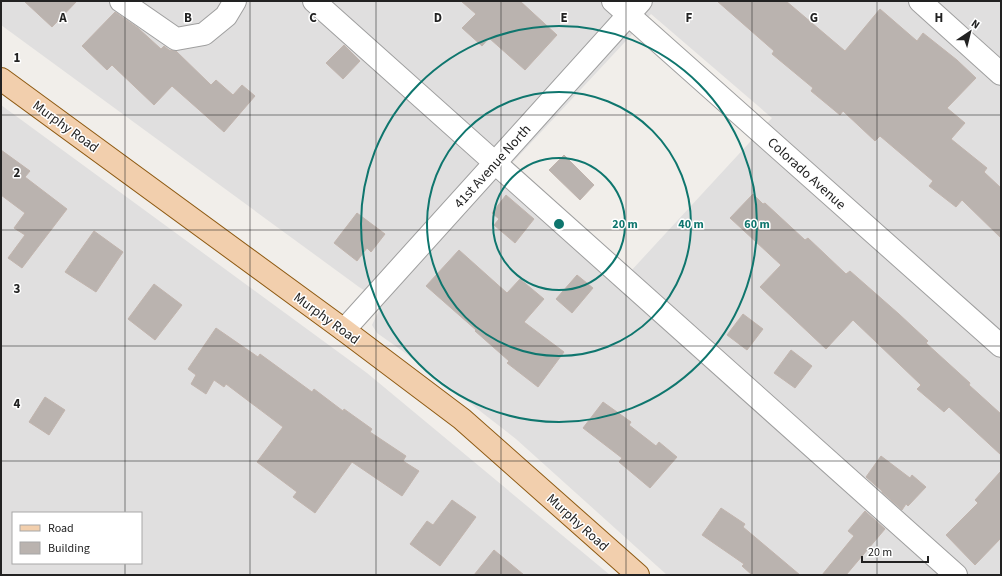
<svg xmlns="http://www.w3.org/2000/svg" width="1002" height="576" viewBox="0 0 1002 576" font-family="'Source Sans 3',sans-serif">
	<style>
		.residential { fill: #e0dfdf; fill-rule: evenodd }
		.building { fill: #bab3af; stroke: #c1b4ad }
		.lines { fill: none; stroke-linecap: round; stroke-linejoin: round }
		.minor-casing { stroke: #9f9f9f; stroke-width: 24 }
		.major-casing { stroke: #8e5a12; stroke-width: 24 }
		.minor { stroke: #fff; stroke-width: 22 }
		.major { stroke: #f2cfad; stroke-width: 22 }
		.grid { fill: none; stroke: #222; stroke-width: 1; stroke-opacity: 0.55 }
		.ring { fill: none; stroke: #0f766e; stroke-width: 2 }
		.labels { text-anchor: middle; stroke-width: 3; stroke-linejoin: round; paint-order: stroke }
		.street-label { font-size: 14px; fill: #222; stroke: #fff }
		.grid-label { font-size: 13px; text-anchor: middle; font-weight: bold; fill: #222; stroke: #fff; stroke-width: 3; stroke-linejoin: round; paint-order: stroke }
		.centre { fill: #0f766e; stroke: #fff; stroke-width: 2 }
		.ring-label { font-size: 12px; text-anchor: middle; font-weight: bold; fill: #0f766e; stroke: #fff; stroke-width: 3; stroke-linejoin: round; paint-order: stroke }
	</style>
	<rect width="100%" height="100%" fill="#f1eeea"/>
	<g class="residential">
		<path d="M1,1h1000v574h-334l-151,-136 -112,-87 -27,-19 -5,-8 11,-23 -24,-15 -358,-262zM651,14l121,104 -154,167 -118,-109z"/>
		<path d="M1,105l366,268 243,202h-609zM13,513h128v50h-128z"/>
	</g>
	<g class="building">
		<polygon points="24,1 77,1 52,27"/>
		<polygon points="461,1 520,1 557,35 525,70 489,38 482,46 462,28 476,14"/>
		<polygon points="717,1 786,1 845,51 880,9 917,41 923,33 957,60 976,78 947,108 965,123 951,139 987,168 984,172 1001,188 1001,238 962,200 956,207 929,186 933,181 880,136 875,141 843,111 840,115 811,91 813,88 772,54 774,51"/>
		<polygon points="115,12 138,28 161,49 164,46 169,50 176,51 211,85 216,80 233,95 242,85 255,96 224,132 172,86 154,105 112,65 107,70 82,46"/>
		<polygon points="344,45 360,61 343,79 326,63"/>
		<polygon points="1,150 30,171 25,177 67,209 22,268 8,258 25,235 14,228 25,213 1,195"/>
		<polygon points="564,155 594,185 580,200 549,170"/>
		<polygon points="753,194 763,204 765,203 805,240 808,238 846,274 850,271 899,314 928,341 926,343 970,383 969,385 1001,414 1001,455 949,407 944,412 917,389 921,385 853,320 826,349 760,287 781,265 730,218"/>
		<polygon points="506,195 534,219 515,243 494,225 499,219 492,213"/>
		<polygon points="357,213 385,234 371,252 367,248 357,261 334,243"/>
		<polygon points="94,231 123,252 96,292 65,272"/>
		<polygon points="459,250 507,293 520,279 544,299 524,322 564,352 538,387 507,363 509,361 475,331 476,330 426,286"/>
		<polygon points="577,275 593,288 572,313 556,299"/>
		<polygon points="154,284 182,305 155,340 128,319"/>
		<polygon points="743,314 763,329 747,350 727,335"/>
		<polygon points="216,328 258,357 260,354 312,392 314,389 343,411 344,409 372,429 370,432 406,456 403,461 419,471 402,496 352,462 315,513 293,497 297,492 257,462 283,427 226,384 224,387 214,380 206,394 191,384 196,375 188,369"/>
		<polygon points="791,350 812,366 795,388 774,373"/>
		<polygon points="45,397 65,410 49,435 29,422"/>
		<polygon points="603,402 631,422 629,425 656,446 659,442 677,457 650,488 619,462 622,458 583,428"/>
		<polygon points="881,456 910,478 912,475 926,487 908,506 906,504 902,510 882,492 882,491 866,477"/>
		<polygon points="1001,471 1001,538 975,565 946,535 978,503 975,500"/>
		<polygon points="452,500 476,517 440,566 410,544 427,521 433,525"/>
		<polygon points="721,508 745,524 743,527 800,575 752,575 742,566 744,564 702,535"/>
		<polygon points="865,511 885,529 846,575 822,575 854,536 848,531"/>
		<polygon points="494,550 524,575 474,575"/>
	</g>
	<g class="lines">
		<defs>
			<g id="minor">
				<polyline points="121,1 176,39 204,34 226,16 235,1"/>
				<polyline points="314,1 956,575"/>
				<polyline points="613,1 1001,346"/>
				<polyline points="920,1 1001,74"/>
				<polyline points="344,330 641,1"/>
			</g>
			<polyline id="major" points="1,79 344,330 462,419 638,575"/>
		</defs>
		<use href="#minor" class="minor-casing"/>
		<use href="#major" class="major-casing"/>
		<use href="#minor" class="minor"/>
		<use href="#major" class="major"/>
	</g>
	<path class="grid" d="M125,1v512M250,1v574M376,1v574M501,1v574M626,1v574M752,1v574M877,1v574M1,115h1000M1,230h1000M1,346h1000M1,461h1000M125,563v12"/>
	<g class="ring">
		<circle cx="559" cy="224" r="66"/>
		<circle cx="559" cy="224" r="132"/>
		<circle cx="559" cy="224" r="198"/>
	</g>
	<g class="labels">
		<g class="street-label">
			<text transform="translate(66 126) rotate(36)" y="5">Murphy Road</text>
			<text transform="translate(492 166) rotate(-48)" y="5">41st Avenue North</text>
			<text transform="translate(807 173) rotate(42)" y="5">Colorado Avenue</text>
			<text transform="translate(327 318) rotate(36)" y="5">Murphy Road</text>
			<text transform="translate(578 522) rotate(42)" y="5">Murphy Road</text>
		</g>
	</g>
	<g class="grid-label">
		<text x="63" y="22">A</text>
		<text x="188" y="22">B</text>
		<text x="313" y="22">C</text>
		<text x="438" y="22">D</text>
		<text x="564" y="22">E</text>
		<text x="689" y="22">F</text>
		<text x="814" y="22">G</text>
		<text x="939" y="22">H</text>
		<text x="17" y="62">1</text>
		<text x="17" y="177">2</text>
		<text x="17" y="293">3</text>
		<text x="17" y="408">4</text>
	</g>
	<circle cx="559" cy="224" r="6" class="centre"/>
	<g class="ring-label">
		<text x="625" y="228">20 m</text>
		<text x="691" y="228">40 m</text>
		<text x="757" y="228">60 m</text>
	</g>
	<rect width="1002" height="576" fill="none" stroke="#222222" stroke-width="4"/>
	<rect x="12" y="512" width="130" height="52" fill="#ffffff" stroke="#a7a7a7"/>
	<rect x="20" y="525" width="20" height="6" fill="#f2cfad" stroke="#a7a7a7"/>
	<text x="48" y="532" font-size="12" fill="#222222">Road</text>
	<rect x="20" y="542" width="20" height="12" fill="#bab3af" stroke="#a7a7a7"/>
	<text x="48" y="552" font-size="12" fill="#222222">Building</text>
	<g transform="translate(970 32) rotate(35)" stroke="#ffffff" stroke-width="3" paint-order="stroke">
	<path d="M0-3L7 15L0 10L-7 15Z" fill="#222222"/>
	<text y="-6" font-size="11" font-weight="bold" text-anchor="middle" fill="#222222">N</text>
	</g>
	<path d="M862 556v6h66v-6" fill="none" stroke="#222222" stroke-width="2"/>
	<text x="868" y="556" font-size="12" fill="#222222" stroke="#ffffff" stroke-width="3" paint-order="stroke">20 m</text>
</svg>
